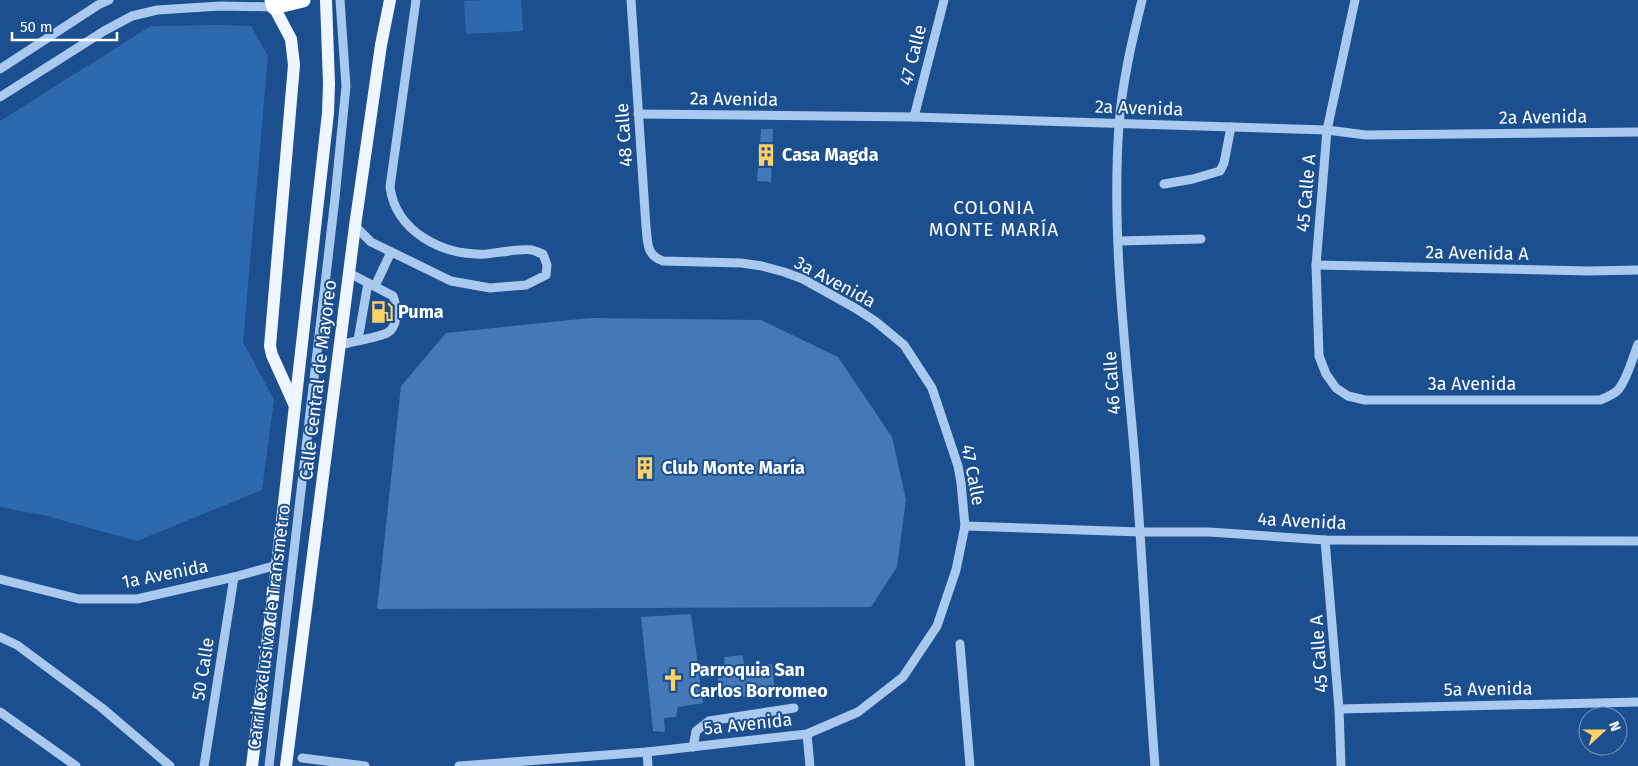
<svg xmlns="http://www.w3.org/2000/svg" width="1638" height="766" viewBox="0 0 1638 766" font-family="'Fira Sans',sans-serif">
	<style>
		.green { fill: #2e69ad }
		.building { fill: #4478b7 }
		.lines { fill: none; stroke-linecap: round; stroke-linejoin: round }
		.minor { stroke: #a9c9ee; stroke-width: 9 }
		.major { stroke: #f0f6ff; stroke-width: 12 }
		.highway { stroke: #fff; stroke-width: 15 }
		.labels { text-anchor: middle; stroke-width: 4; stroke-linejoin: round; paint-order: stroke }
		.street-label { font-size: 18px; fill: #fff; stroke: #1b4f8f }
		.poi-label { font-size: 18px; font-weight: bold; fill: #fff; stroke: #1b4f8f; text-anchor: start }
		.neighbourhood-label { font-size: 19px; letter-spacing: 1px; fill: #fff; stroke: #1b4f8f }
	</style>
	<rect width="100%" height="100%" fill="#1b4f8f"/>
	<g class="green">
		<polygon points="484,0 521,0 523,31 466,34 464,1"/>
		<polygon points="222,25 251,26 268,56 243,342 274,400 262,490 137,541 43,515 0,507 0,121 151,26"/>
	</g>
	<g class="building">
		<polygon points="761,129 773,129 771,182 757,181"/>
		<polygon points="590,318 761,320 838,357 892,437 906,500 897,567 871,607 377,609 401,386 446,333"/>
		<polygon points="691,614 703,703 678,707 676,717 664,718 665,732 653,731 641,617"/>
		<polygon points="743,655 744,666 772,664 775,691 746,694 747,696 729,698 728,693 719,693 717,669 725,668 724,657"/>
	</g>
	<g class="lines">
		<g class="minor">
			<path d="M1142,0c-10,41 -20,83 -23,125 -8,112 7,225 16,336 8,102 12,203 20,305"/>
			<path d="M1355,0l-28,130 -11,135 3,91 7,18 10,14 12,8 17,4h235c7,-3 13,-5 18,-10 9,-10 15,-33 20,-46"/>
			<polyline points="0,69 98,5 109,0"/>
			<polyline points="0,97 104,31 132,16 157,10 221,6 274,7"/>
			<polyline points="638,114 914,117 1327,130 1366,135 1638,132"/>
			<polyline points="914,117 944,0"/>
			<polyline points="1164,184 1193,179 1220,171 1224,163 1231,127"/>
			<path d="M355,226l16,16 80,39 39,7 36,-3 20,-10 1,-10 -4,-11c-4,-1 -7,-3 -11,-4 -10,-2 -35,3 -46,4 -43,2 -90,-22 -96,-67l26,-187"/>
			<polyline points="1118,241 1201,239"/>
			<polyline points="1316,265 1589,271 1638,270"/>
			<polyline points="375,286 391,252"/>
			<polyline points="358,340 368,283"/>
			<path d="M340,345c10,-3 40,-8 47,-12 12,-6 10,-27 6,-37l-44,-23"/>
			<polyline points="965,526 1140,532 1209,532 1325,540 1638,541"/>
			<polyline points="1325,540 1339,709 1341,766"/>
			<polyline points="0,579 79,599 137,599 234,577 277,565"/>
			<polyline points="0,637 17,645 102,708 170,766"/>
			<polyline points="960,644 970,766"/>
			<polyline points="1339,709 1638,702"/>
			<polyline points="0,712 76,766"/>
			<polyline points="807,734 810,766"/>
			<polyline points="693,747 696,731 709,721 794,708"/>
			<polyline points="647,752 648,766"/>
			<polyline points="302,758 365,766"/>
			<polyline points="204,766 234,577"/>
			<polyline points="269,766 335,198 346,86 340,0"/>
			<path d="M459,766l188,-14 160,-18 51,-22 45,-35 34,-51 19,-56 9,-44 -4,-43 -3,-17 -26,-78 -28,-43 -29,-24 -20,-13 -52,-29 -19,-7 -22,-6 -21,-3 -78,-2c-17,-6 -15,-18 -17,-34l-15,-227"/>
		</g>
		<g class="major">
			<polyline points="274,7 291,39 294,65 270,346 272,355 295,406"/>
			<polyline points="252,766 277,565 328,113 329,84 326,0"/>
			<polyline points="286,766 355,226 381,45 390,0"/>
		</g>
		<polyline class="highway" points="272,0 274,7 303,0"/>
	</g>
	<defs>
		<symbol id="building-bare" viewBox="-9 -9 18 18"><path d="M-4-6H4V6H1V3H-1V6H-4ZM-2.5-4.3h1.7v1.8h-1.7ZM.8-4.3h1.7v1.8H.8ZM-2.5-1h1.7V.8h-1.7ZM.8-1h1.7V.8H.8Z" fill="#ffd166" stroke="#1b4f8f" stroke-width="2.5" paint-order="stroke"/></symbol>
		<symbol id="fuel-bare" viewBox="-9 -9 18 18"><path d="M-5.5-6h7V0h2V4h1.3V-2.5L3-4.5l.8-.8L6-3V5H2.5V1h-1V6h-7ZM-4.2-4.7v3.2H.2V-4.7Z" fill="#ffd166" stroke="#1b4f8f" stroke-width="2.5" paint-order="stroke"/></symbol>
		<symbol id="church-bare" viewBox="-9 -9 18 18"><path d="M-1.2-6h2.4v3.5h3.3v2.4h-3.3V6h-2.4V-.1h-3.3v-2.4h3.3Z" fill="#ffd166" stroke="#1b4f8f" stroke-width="2.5" paint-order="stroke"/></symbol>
	</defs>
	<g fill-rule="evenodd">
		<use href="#building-bare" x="750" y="139" width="32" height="32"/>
		<use href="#fuel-bare" x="366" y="296" width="32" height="32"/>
		<use href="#building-bare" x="629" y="452" width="32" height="32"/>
		<use href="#church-bare" x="657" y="664" width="32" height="32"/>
	</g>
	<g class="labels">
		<g class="street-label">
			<text transform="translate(913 55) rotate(-76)" y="6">47 Calle</text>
			<text transform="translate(734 99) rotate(1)" y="6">2a Avenida</text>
			<text transform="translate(1139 108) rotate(2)" y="6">2a Avenida</text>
			<text transform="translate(1543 117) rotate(-1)" y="6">2a Avenida</text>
			<text transform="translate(624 135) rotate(-94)" y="6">48 Calle</text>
			<text transform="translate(1306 193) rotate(-85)" y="6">45 Calle A</text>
			<text transform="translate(1477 253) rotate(1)" y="6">2a Avenida A</text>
			<text transform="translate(835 282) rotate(28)" y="6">3a Avenida</text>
			<text transform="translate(318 380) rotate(-83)" y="6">Calle Central de Mayoreo</text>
			<text transform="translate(1112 383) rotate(-94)" y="6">46 Calle</text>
			<text x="1472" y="390">3a Avenida</text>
			<text transform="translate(973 475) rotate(79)" y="6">47 Calle</text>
			<text transform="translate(1302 521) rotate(3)" y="6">4a Avenida</text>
			<text transform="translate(165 574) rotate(-11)" y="6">1a Avenida</text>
			<text transform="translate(269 627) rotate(-83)" y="6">Carril exclusivo de Transmetro</text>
			<text transform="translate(1319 654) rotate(-94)" y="6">45 Calle A</text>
			<text transform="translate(203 669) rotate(-81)" y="6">50 Calle</text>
			<text transform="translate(1488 689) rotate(-1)" y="6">5a Avenida</text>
			<text transform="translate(748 724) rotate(-6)" y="6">5a Avenida</text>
		</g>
		<g class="poi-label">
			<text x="782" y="161">Casa Magda</text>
			<text x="398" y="318">Puma</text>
			<text x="662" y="474">Club Monte María</text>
			<text x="690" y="676">Parroquia San<tspan x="690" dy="21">Carlos Borromeo</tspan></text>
		</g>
		<g class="neighbourhood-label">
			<text x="994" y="214">COLONIA<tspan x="994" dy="22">MONTE MARÍA</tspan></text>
		</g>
	</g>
	<g transform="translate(1603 731) rotate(69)"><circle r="24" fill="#1b4f8f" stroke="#7695bc"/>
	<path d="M0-4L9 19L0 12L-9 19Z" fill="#ffd166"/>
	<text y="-8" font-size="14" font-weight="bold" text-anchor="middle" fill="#ffffff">N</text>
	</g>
	<path d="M12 32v8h105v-8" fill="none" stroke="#ffffff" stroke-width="2.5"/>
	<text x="20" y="32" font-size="15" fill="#ffffff" stroke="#1b4f8f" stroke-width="4" paint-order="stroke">50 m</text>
</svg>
